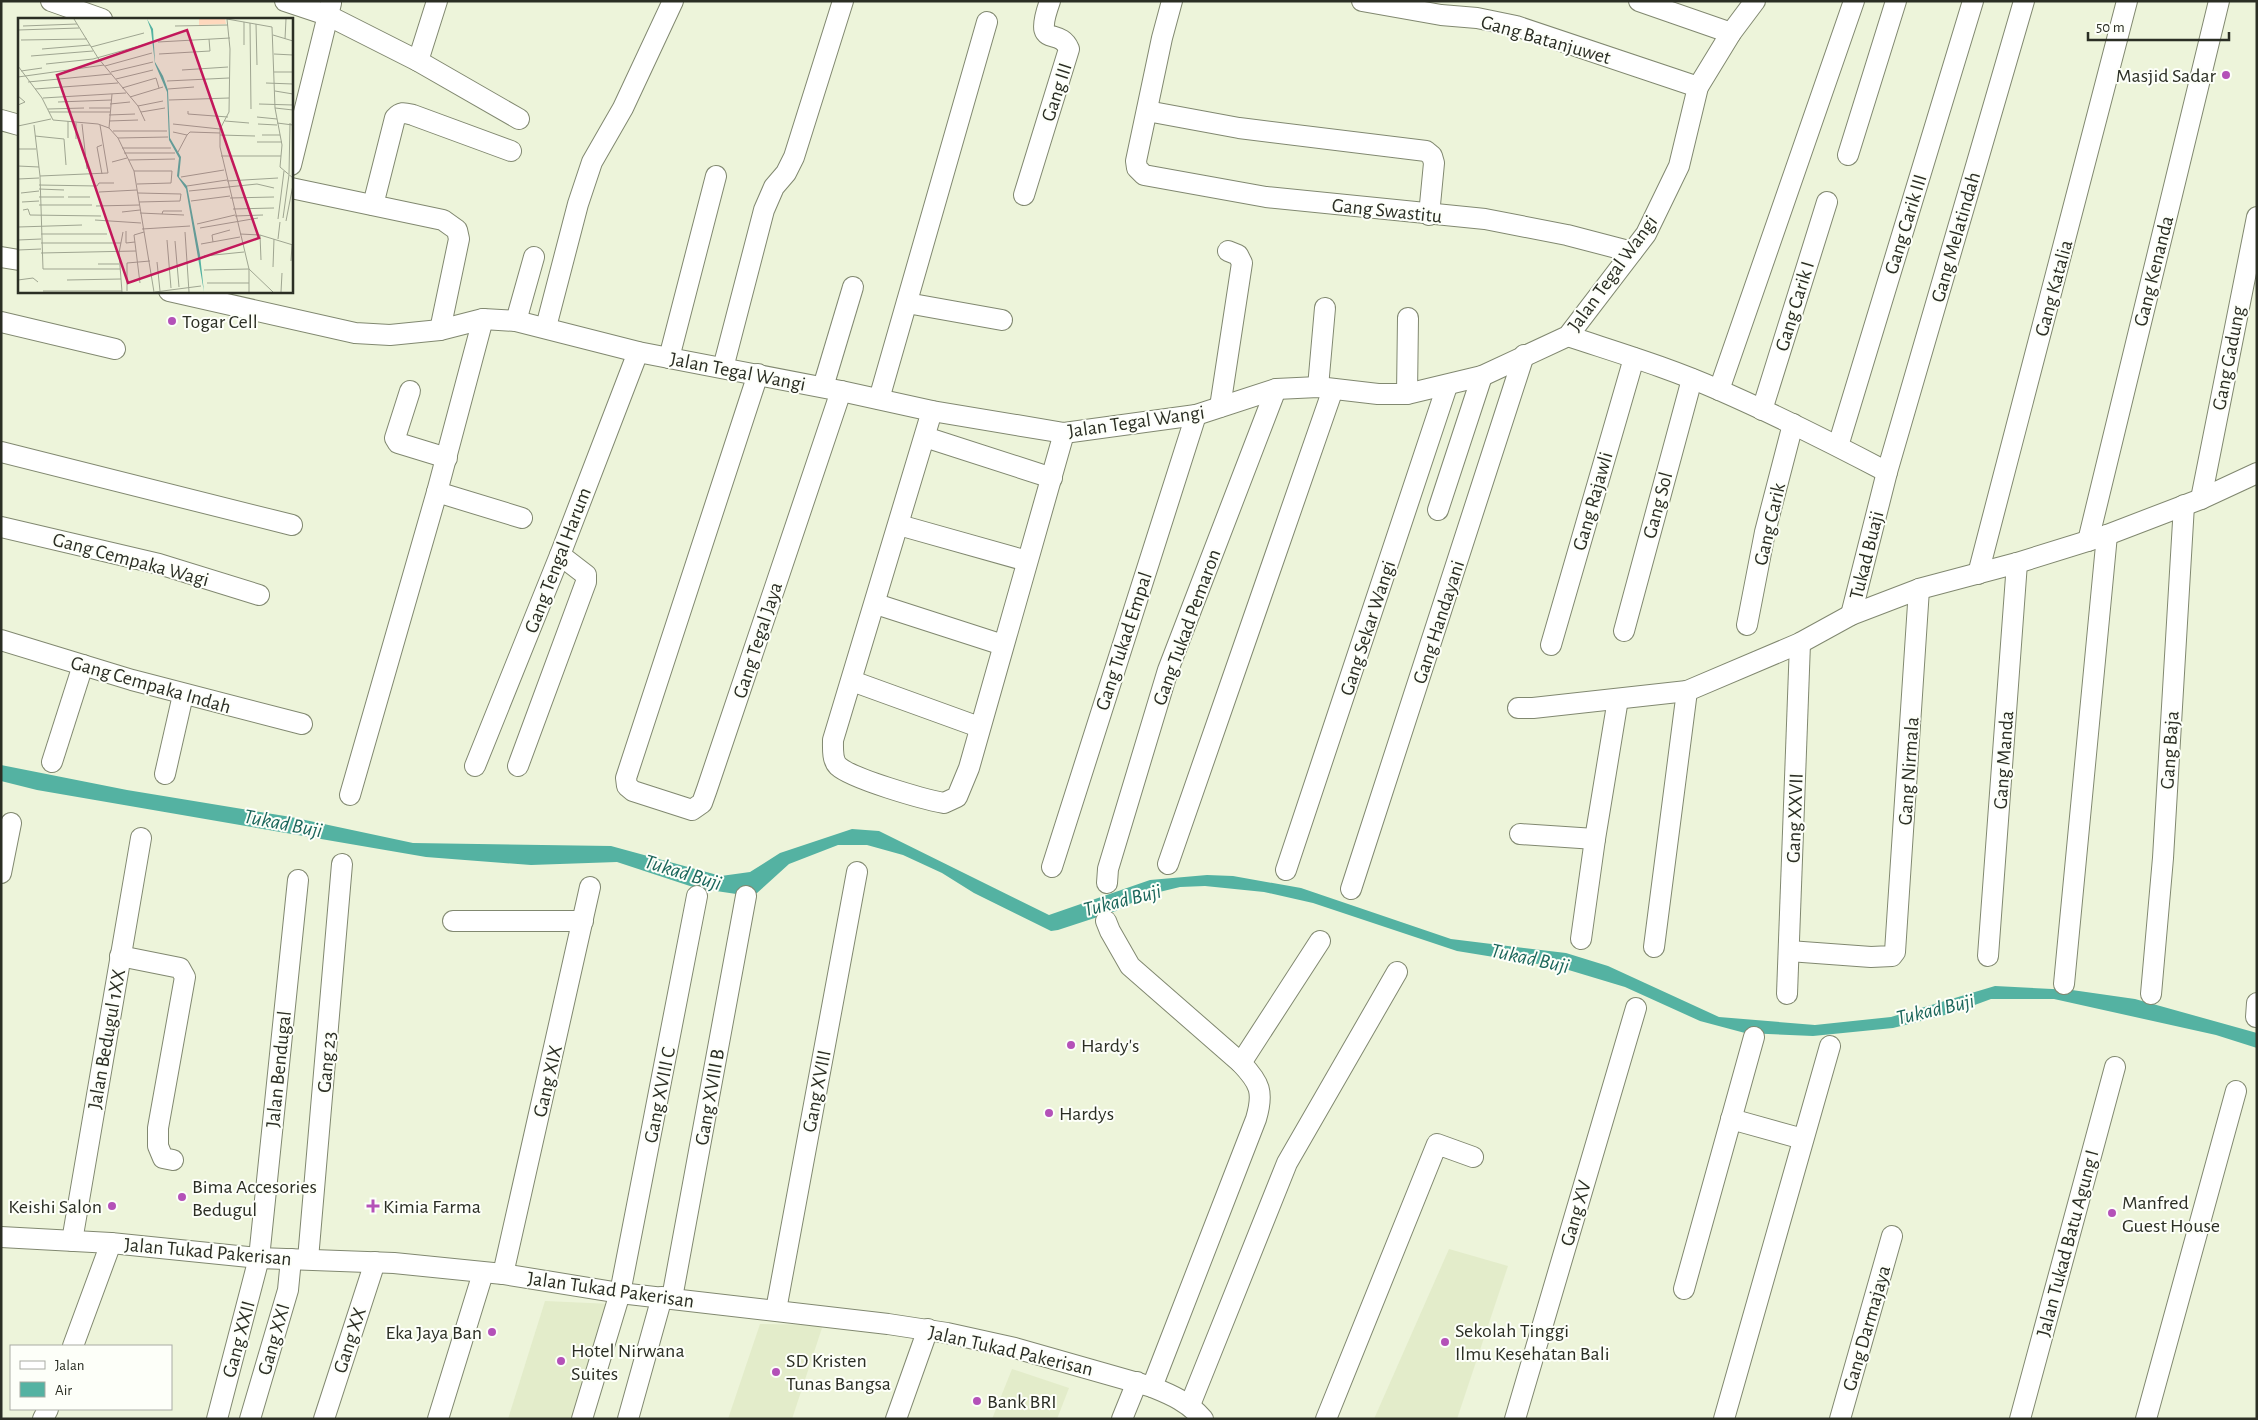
<svg xmlns="http://www.w3.org/2000/svg" width="2258" height="1420" viewBox="0 0 2258 1420" font-family="'Alegreya Sans',sans-serif">
	<style>
		.built { fill: #e3ecca }
		.water { fill: #54b2a2 }
		.lines { fill: none; stroke-linecap: round; stroke-linejoin: round }
		.minor-casing { stroke: #818870; stroke-width: 22 }
		.minor { stroke: #fff; stroke-width: 20 }
		.poi-dot { fill: #b451b8; stroke: #fdfff9; stroke-width: 2 }
		.labels { text-anchor: middle; stroke-width: 4; stroke-linejoin: round; paint-order: stroke }
		.street-label { font-size: 20px; fill: #2b2e24; stroke: #fdfff9 }
		.poi-label { font-size: 20px; fill: #2b2e24; stroke: #fdfff9; text-anchor: start }
		.water-label { font-size: 21px; font-style: italic; fill: #1a655a; stroke: #fdfff9 }
		.inset-road { fill: none; stroke: #9fa591; stroke-width: 1 }
		.view { fill: #c2185b; fill-opacity: 0.15; stroke: #c2185b; stroke-width: 2.5 }
		.inset-edge { fill: none; stroke: #2b2e24; stroke-width: 2.5 }
	</style>
	<rect width="100%" height="100%" fill="#edf4da"/>
	<g class="built">
		<polygon points="1449,1249 1508,1266 1457,1419 1374,1419"/>
		<polygon points="545,1301 612,1304 578,1419 508,1419"/>
		<polygon points="760,1324 823,1325 792,1419 728,1419"/>
		<polygon points="1012,1369 1069,1388 1057,1419 992,1419"/>
	</g>
	<polygon class="water" points="1,765 127,790 291,817 413,843 611,846 721,876 750,872 780,853 852,829 879,831 1049,915 1150,880 1207,875 1233,876 1301,888 1451,939 1566,953 1608,966 1719,1017 1815,1025 1891,1017 1995,986 2072,990 2135,999 2257,1033 2257,1048 2216,1035 2054,999 1991,999 1953,1013 1893,1028 1813,1036 1745,1033 1700,1021 1625,987 1562,968 1457,951 1313,903 1264,892 1205,886 1180,887 1147,895 1116,911 1058,930 1051,931 974,893 942,873 903,855 867,845 838,845 789,864 757,893 743,895 696,888 617,862 531,865 426,857 37,790 1,781"/>
	<g class="lines">
		<defs>
			<g id="minor">
				<polyline points="51,1 102,19"/>
				<polyline points="285,1 327,15 418,61 519,119"/>
				<polyline points="1172,1 1162,38 1136,161 1137,168 1144,175 1266,197 1485,219 1567,235 1632,252"/>
				<polyline points="1362,1 1441,15 1477,18 1516,26 1698,87"/>
				<polyline points="1639,1 1731,33"/>
				<polyline points="418,61 437,1"/>
				<polyline points="1147,111 1239,128 1426,151 1432,156 1434,163 1429,215"/>
				<polyline points="1,120 19,125"/>
				<polyline points="1848,155 1896,1"/>
				<polyline points="291,165 331,3"/>
				<polyline points="291,188 443,220 457,230 459,239 440,330"/>
				<path d="M1024,195l45,-146c-10,-24 -37,3 -19,-48"/>
				<path d="M373,205l22,-87c6,-7 10,-5 18,-3l98,36"/>
				<polyline points="1,257 19,260"/>
				<polyline points="169,291 355,333 390,335 440,330 483,319 516,321 638,352 841,391 932,411 1064,433 1196,415 1276,389 1318,387 1378,394 1407,394 1482,376 1568,336 1646,234 1679,166 1698,87 1731,33 1755,1"/>
				<polyline points="907,303 1002,320"/>
				<polyline points="516,321 534,257"/>
				<polyline points="1,322 115,349"/>
				<polyline points="546,327 578,204 592,162 623,108 673,1"/>
				<path d="M1568,336c51,17 102,32 151,54 57,25 113,53 168,82"/>
				<polyline points="669,358 716,176"/>
				<polyline points="723,368 764,210 774,187 786,173 794,157 843,1"/>
				<polyline points="758,374 626,778 627,786 633,791 692,810 702,803 707,789 841,391"/>
				<polyline points="823,387 853,287"/>
				<polyline points="1318,387 1325,308"/>
				<polyline points="1719,390 1854,1"/>
				<polyline points="410,391 395,438 398,443 447,458"/>
				<polyline points="1407,394 1408,318"/>
				<polyline points="879,399 987,22"/>
				<polyline points="1220,407 1242,263 1238,255 1228,251"/>
				<polyline points="1762,410 1827,202"/>
				<path d="M932,411l-99,329c0,8 -1,20 5,26 14,13 85,33 106,37l13,-6 12,-29 95,-335"/>
				<polyline points="925,437 1052,478"/>
				<polyline points="1838,446 1973,1"/>
				<polyline points="1,452 292,525"/>
				<polyline points="437,492 522,518"/>
				<polyline points="2201,499 2257,217"/>
				<polyline points="1438,510 1482,376"/>
				<polyline points="899,525 1027,561"/>
				<polyline points="1,527 159,564 259,595"/>
				<polyline points="2088,541 2219,1"/>
				<polyline points="1978,574 2127,1"/>
				<polyline points="876,604 1003,645"/>
				<polyline points="1851,615 1887,472 2024,1"/>
				<polyline points="1747,625 1765,532 1793,424"/>
				<polyline points="1624,631 1692,379"/>
				<polyline points="1,640 132,680 302,724"/>
				<polyline points="1551,645 1634,358"/>
				<polyline points="852,681 979,727"/>
				<polyline points="1518,708 1533,708 1687,691 1800,643 1851,615 1919,589 2017,563 2107,535 2201,499 2257,473"/>
				<polyline points="52,762 83,665"/>
				<polyline points="475,766 560,555 638,352"/>
				<polyline points="518,766 586,582 586,575 560,555"/>
				<polyline points="165,774 183,695"/>
				<polyline points="350,795 437,492 483,319"/>
				<polyline points="1520,834 1595,839"/>
				<polyline points="1168,864 1333,389"/>
				<polyline points="1052,867 1196,415"/>
				<polyline points="1286,870 1447,386"/>
				<polyline points="1,873 11,823"/>
				<polyline points="1107,883 1108,869 1168,670 1276,389"/>
				<polyline points="1351,889 1524,355"/>
				<polyline points="453,921 583,921"/>
				<path d="M1106,921l4,10 20,35 111,97c19,20 23,29 15,56l-104,268"/>
				<polyline points="1581,939 1595,839 1618,699"/>
				<polyline points="1654,947 1687,691"/>
				<polyline points="1789,951 1871,957 1892,956 1895,952 1919,589"/>
				<polyline points="120,956 180,968 185,977 158,1128 158,1146 163,1158 173,1160"/>
				<polyline points="1988,956 2017,563"/>
				<polyline points="2064,984 2107,535"/>
				<polyline points="1787,994 1800,643"/>
				<polyline points="2151,994 2163,858 2184,505"/>
				<polyline points="2256,1017 2257,1003"/>
				<polyline points="1241,1063 1320,941"/>
				<polyline points="1731,1119 1803,1139"/>
				<path d="M1,1237l110,6 148,15 135,5 109,11 117,19 268,31 59,9 68,15 137,39c20,8 36,15 51,32"/>
				<polyline points="72,1241 141,838"/>
				<polyline points="308,1259 342,864"/>
				<polyline points="503,1274 590,887"/>
				<polyline points="1684,1289 1754,1037"/>
				<polyline points="672,1298 746,896"/>
				<polyline points="776,1310 857,872"/>
				<polyline points="73,1346 111,1243"/>
				<polyline points="1190,1405 1287,1163 1397,972"/>
				<polyline points="43,1419 48,1409"/>
				<polyline points="217,1419 259,1258 298,880"/>
				<polyline points="250,1419 288,1290 291,1259"/>
				<polyline points="324,1419 375,1262"/>
				<polyline points="438,1419 483,1273"/>
				<polyline points="582,1419 620,1293 697,896"/>
				<polyline points="628,1419 662,1297"/>
				<polyline points="896,1419 928,1329"/>
				<polyline points="1122,1419 1137,1382"/>
				<polyline points="1326,1419 1437,1144 1473,1157"/>
				<polyline points="1515,1419 1636,1008"/>
				<polyline points="1724,1419 1830,1046"/>
				<polyline points="1840,1419 1892,1236"/>
				<polyline points="2020,1419 2115,1067"/>
				<polyline points="2146,1419 2236,1091"/>
			</g>
		</defs>
		<use href="#minor" class="minor-casing"/>
		<use href="#minor" class="minor"/>
	</g>
	<g class="poi-dot">
		<circle cx="2226" cy="75" r="5"/>
		<circle cx="172" cy="321" r="5"/>
		<circle cx="1071" cy="1045" r="5"/>
		<circle cx="1049" cy="1113" r="5"/>
		<circle cx="182" cy="1197" r="5"/>
		<circle cx="112" cy="1206" r="5"/>
		<path d="M370.5 1198.5h5v5h5v5h-5v5h-5v-5h-5v-5h5z"/>
		<circle cx="2112" cy="1213" r="5"/>
		<circle cx="492" cy="1332" r="5"/>
		<circle cx="1445" cy="1342" r="5"/>
		<circle cx="561" cy="1361" r="5"/>
		<circle cx="776" cy="1372" r="5"/>
		<circle cx="977" cy="1401" r="5"/>
	</g>
	<g class="labels">
		<g class="street-label">
			<text transform="translate(1546 39) rotate(16)" y="7">Gang Batanjuwet</text>
			<text transform="translate(1056 92) rotate(-72)" y="7">Gang III</text>
			<text transform="translate(1387 210) rotate(6)" y="7">Gang Swastitu</text>
			<text transform="translate(1905 224) rotate(-73)" y="7">Gang Carik III</text>
			<text transform="translate(1955 237) rotate(-74)" y="7">Gang Melatindah</text>
			<text transform="translate(2153 271) rotate(-76)" y="7">Gang Kenanda</text>
			<text transform="translate(1612 273) rotate(-54)" y="7">Jalan Tegal Wangi</text>
			<text transform="translate(2053 288) rotate(-75)" y="7">Gang Katalia</text>
			<text transform="translate(1794 306) rotate(-73)" y="7">Gang Carik I</text>
			<text transform="translate(2228 358) rotate(-79)" y="7">Gang Gadung</text>
			<text transform="translate(738 371) rotate(11)" y="7">Jalan Tegal Wangi</text>
			<text transform="translate(1136 421) rotate(-8)" y="7">Jalan Tegal Wangi</text>
			<text transform="translate(1592 501) rotate(-74)" y="7">Gang Rajawli</text>
			<text transform="translate(1657 505) rotate(-75)" y="7">Gang Sol</text>
			<text transform="translate(1769 524) rotate(-77)" y="7">Gang Carik</text>
			<text transform="translate(1866 555) rotate(-76)" y="7">Tukad Buaji</text>
			<text transform="translate(131 559) rotate(15)" y="7">Gang Cempaka Wagi</text>
			<text transform="translate(557 560) rotate(-69)" y="7">Gang Tengal Harum</text>
			<text transform="translate(1438 622) rotate(-72)" y="7">Gang Handayani</text>
			<text transform="translate(1186 627) rotate(-70)" y="7">Gang Tukad Pemaron</text>
			<text transform="translate(1367 628) rotate(-72)" y="7">Gang Sekar Wangi</text>
			<text transform="translate(757 640) rotate(-72)" y="7">Gang Tegal Jaya</text>
			<text transform="translate(1123 641) rotate(-72)" y="7">Gang Tukad Empal</text>
			<text transform="translate(151 684) rotate(16)" y="7">Gang Cempaka Indah</text>
			<text transform="translate(2169 750) rotate(-86)" y="7">Gang Baja</text>
			<text transform="translate(2003 760) rotate(-86)" y="7">Gang Manda</text>
			<text transform="translate(1908 771) rotate(-86)" y="7">Gang Nirmala</text>
			<text transform="translate(1794 818) rotate(-88)" y="7">Gang XXVII</text>
			<text transform="translate(106 1039) rotate(-80)" y="7">Jalan Bedugul 1XX</text>
			<text transform="translate(326 1062) rotate(-85)" y="7">Gang 23</text>
			<text transform="translate(278 1069) rotate(-84)" y="7">Jalan Bendugal</text>
			<text transform="translate(547 1081) rotate(-77)" y="7">Gang XIX</text>
			<text transform="translate(816 1091) rotate(-79)" y="7">Gang XVIII</text>
			<text transform="translate(659 1095) rotate(-79)" y="7">Gang XVIII C</text>
			<text transform="translate(709 1097) rotate(-80)" y="7">Gang XVIII B</text>
			<text transform="translate(1575 1213) rotate(-74)" y="7">Gang XV</text>
			<text transform="translate(2067 1243) rotate(-75)" y="7">Jalan Tukad Batu Agung I</text>
			<text transform="translate(208 1251) rotate(5)" y="7">Jalan Tukad Pakerisan</text>
			<text transform="translate(611 1289) rotate(8)" y="7">Jalan Tukad Pakerisan</text>
			<text transform="translate(1866 1328) rotate(-74)" y="7">Gang Darmajaya</text>
			<text transform="translate(238 1339) rotate(-75)" y="7">Gang XXII</text>
			<text transform="translate(273 1339) rotate(-74)" y="7">Gang XXI</text>
			<text transform="translate(349 1340) rotate(-72)" y="7">Gang XX</text>
			<text transform="translate(1011 1350) rotate(13)" y="7">Jalan Tukad Pakerisan</text>
		</g>
		<g class="poi-label">
			<text x="2216" y="82" text-anchor="end">Masjid Sadar</text>
			<text x="182" y="328">Togar Cell</text>
			<text x="1081" y="1052">Hardy's</text>
			<text x="1059" y="1120">Hardys</text>
			<text x="192" y="1193">Bima Accesories<tspan x="192" dy="23">Bedugul</tspan></text>
			<text x="2122" y="1209">Manfred<tspan x="2122" dy="23">Guest House</tspan></text>
			<text x="102" y="1213" text-anchor="end">Keishi Salon</text>
			<text x="383" y="1213">Kimia Farma</text>
			<text x="1455" y="1337">Sekolah Tinggi<tspan x="1455" dy="23">Ilmu Kesehatan Bali</tspan></text>
			<text x="482" y="1339" text-anchor="end">Eka Jaya Ban</text>
			<text x="571" y="1357">Hotel Nirwana<tspan x="571" dy="23">Suites</tspan></text>
			<text x="786" y="1367">SD Kristen<tspan x="786" dy="23">Tunas Bangsa</tspan></text>
			<text x="987" y="1408">Bank BRI</text>
		</g>
		<g class="water-label">
			<text transform="translate(283 823) rotate(11)" y="7">Tukad Buji</text>
			<text transform="translate(683 872) rotate(17)" y="7">Tukad Buji</text>
			<text transform="translate(1122 900) rotate(-14)" y="7">Tukad Buji</text>
			<text transform="translate(1530 958) rotate(12)" y="7">Tukad Buji</text>
			<text transform="translate(1935 1009) rotate(-13)" y="7">Tukad Buji</text>
		</g>
	</g>
	<g transform="translate(18 18)">
		<rect width="275" height="275" fill="#edf4da"/>
		<path d="M181,1h26l1,5 -27,1z" fill="#fed8bd"/>
		<path d="M129,1l6,10 2,33 8,14 5,14 2,48 11,19 -2,20 8,9 13,69 4,37 -18,-103 -9,-13 2,-18 -10,-18 -2,-48 -12,-28 -4,-34z" fill="#54b2a2"/>
		<path class="inset-road" d="M56,1l24,39 40,48 7,15M226,4v23M232,5l1,86M238,6l1,41M5,8l54,-2M157,8l53,-1M0,12l61,-2M255,17l20,6M267,21l1,-20M3,22l66,-1M140,24l72,-4M73,29l53,-14M24,31l48,-4M141,36l51,-3 -1,-12M256,36l19,1M13,38l62,-5M28,46l47,-5 57,-16M0,48l24,32 11,22 45,4 11,4 9,10 16,33 20,121M87,48l47,-13M164,52l46,-3M3,53l21,-3M93,54l42,-10M256,54h19M0,59l86,-12M98,61l37,-9M149,63l62,-3M10,64l83,-8M248,65l27,1M104,70l34,-10 3,10M17,71l83,-6M150,71l26,-2M257,73l18,3M0,78l7,6 -7,3M112,79l33,-10M25,80l83,-5M151,82l60,-2M40,84l53,-2M92,86l20,-2M241,86l34,1M120,88l25,-5M71,90h21M257,90l18,2M30,91l36,-1M170,93v3l40,3M31,94h61M123,94l24,-4M91,97l26,-1M239,99l20,2M50,103v17M91,103l29,-1M207,103l24,2M259,105l16,2M64,106l5,45M155,106l47,5M240,106l19,1M16,107l6,51 3,93h77M0,108l33,-7M91,110l3,-34M95,113h54M155,114l14,3 3,-3 30,1M202,117l35,1M244,117h18M17,118l29,3 2,26M100,120l50,-1M58,121v-16M239,124h25M104,130h49M0,131h18M160,134l9,-17M106,135h51M203,138h60M111,142l46,-1M94,144l15,-4M0,148l21,1M116,153h38l-1,12 -34,1M84,156l-5,-27 5,-2M271,156l1,-51M22,158l68,-3 -8,-48M163,159l43,-7M0,161l21,-1M209,163l51,-3M21,167l58,1 2,-3h15M169,168l40,-6M21,171l25,1M171,173l68,-7 17,4M81,174l38,-2M3,175l18,-2M120,175l43,1 -1,7 -41,1M21,179h25M50,179h22M212,180l44,-1M173,183l39,-5M4,184l17,-1M21,187h53M78,188l43,-1M215,191l41,-1M5,192l5,-1 2,6 71,1M104,194l18,-2M122,195l44,2M144,196l1,-3h19M217,198l28,-1M265,200l6,-43M260,201l6,-48M77,202l46,3M268,203l7,-36M179,206l38,-9M0,209l64,-2M182,210l58,-10M124,211l48,-3M108,213v12l9,-1M167,214l4,60M23,216h66M222,216l20,1 33,10M242,217l1,25M260,221l2,-17M0,222l23,-1M149,222l4,48M157,223l4,46M195,224l-1,-7 18,-5M23,225h80M183,226l39,-7M0,232l23,-1M23,235l95,-2M186,238l40,-4M273,243l1,-16M139,244l3,29M80,246h21M255,249l1,-28M231,251l24,23M186,252l45,-1M0,262l15,-2 5,4M49,262l54,-1M122,265l-6,-48 10,-3M189,265h42M25,273h79M109,273v-28l23,-2M104,274l-3,-39 4,-21M137,274l46,-6M231,274v-23l-29,-122v-18l9,-17 1,-63 -3,-30 45,8 3,81 7,37 -2,22 13,11M263,274l1,-19"/>
		<path class="view" d="M169,12l72,208 -131,45 -71,-208z"/>
		<rect width="275" height="275" class="inset-edge"/>
	</g>
	<rect width="2258" height="1420" fill="none" stroke="#2b2e24" stroke-width="5"/>
	<rect x="10" y="1345" width="162" height="65" fill="#fdfff9" stroke="#a9aba4"/>
	<rect x="20" y="1361" width="25" height="8" fill="#ffffff" stroke="#a9aba4"/>
	<text x="55" y="1370" font-size="15" fill="#2b2e24">Jalan</text>
	<rect x="20" y="1382" width="25" height="15" fill="#54b2a2" stroke="#a9aba4"/>
	<text x="55" y="1395" font-size="15" fill="#2b2e24">Air</text>
	<path d="M2088 32v8h141v-8" fill="none" stroke="#2b2e24" stroke-width="2.5"/>
	<text x="2096" y="32" font-size="15" fill="#2b2e24" stroke="#fdfff9" stroke-width="4" paint-order="stroke">50 m</text>
</svg>
